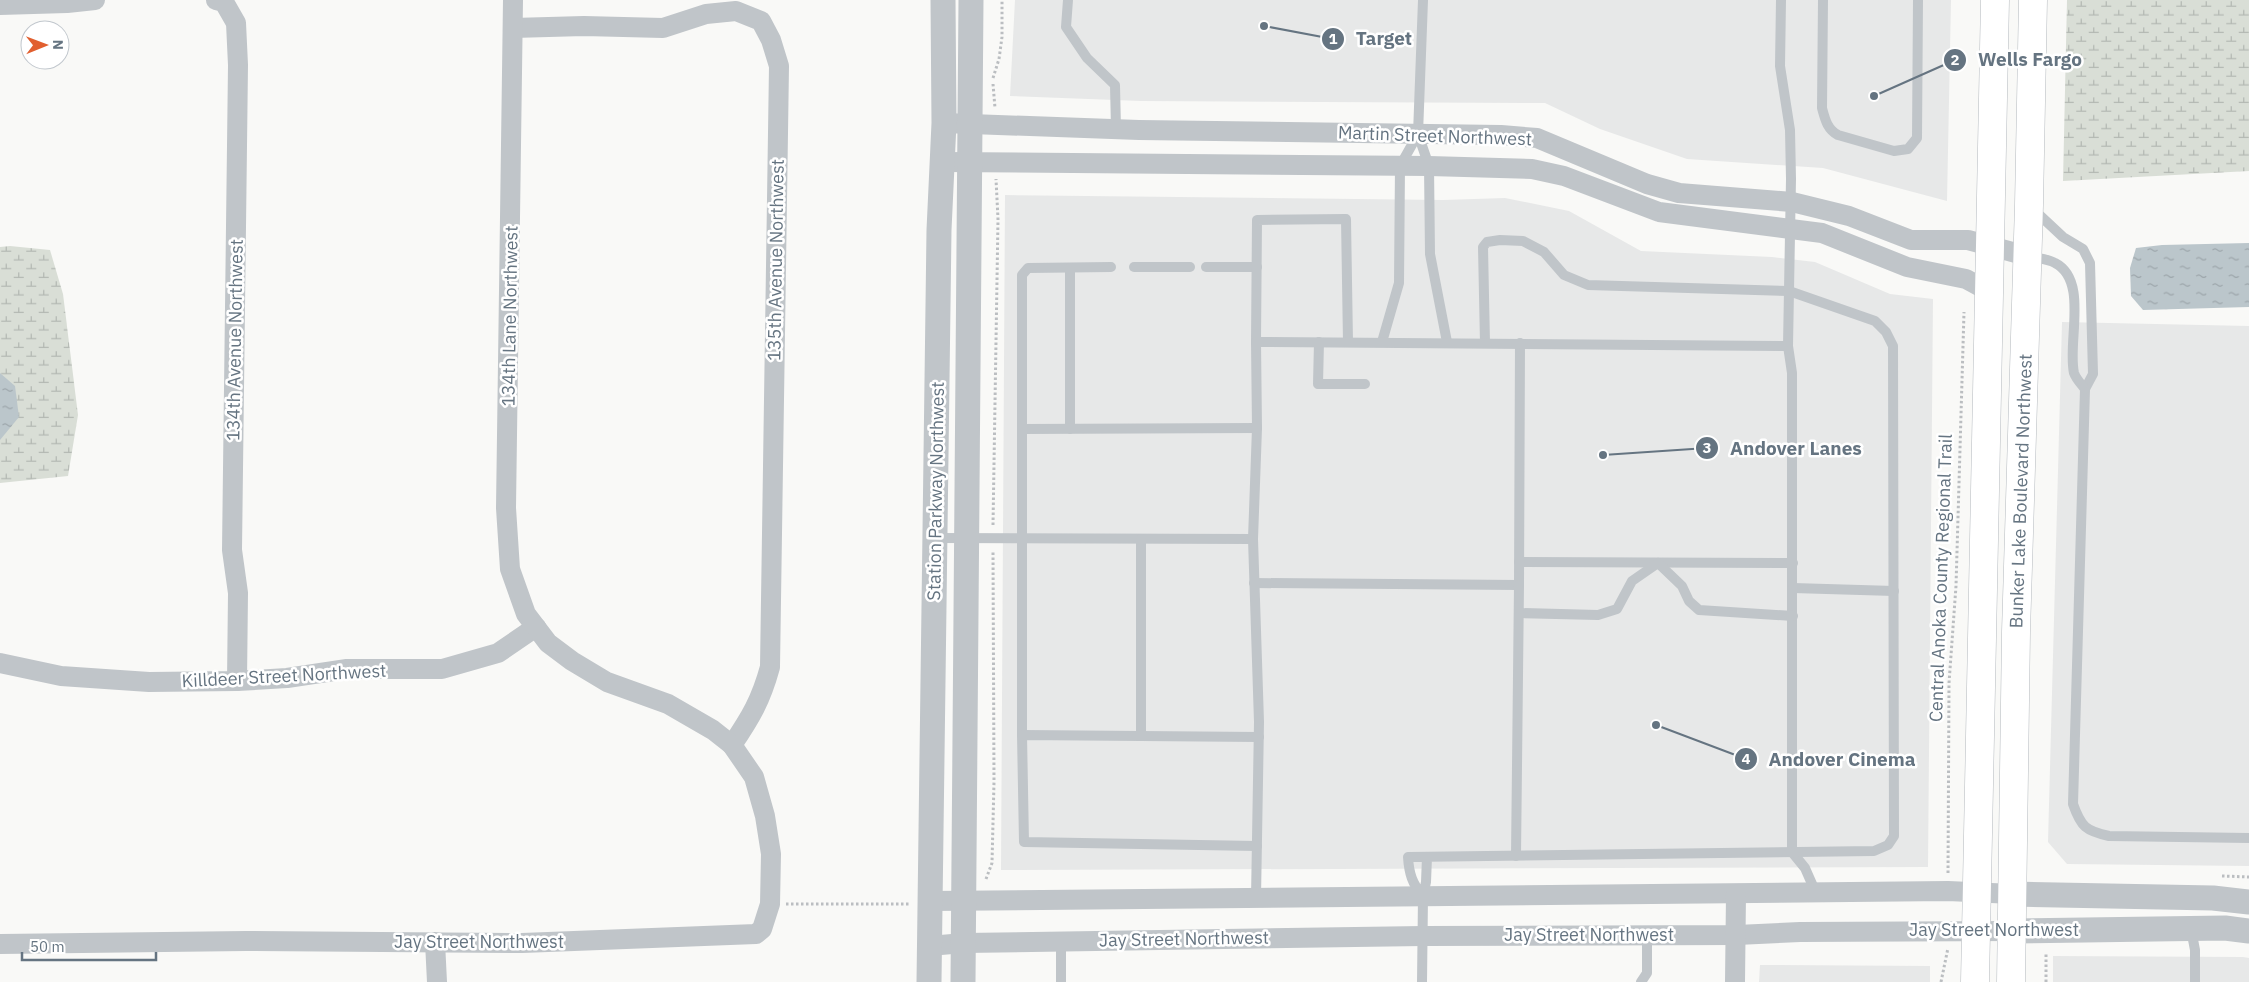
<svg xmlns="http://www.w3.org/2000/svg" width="2249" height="982" viewBox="0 0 2249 982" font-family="'IBM Plex Sans',sans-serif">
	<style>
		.built { fill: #e7e8e8 }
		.wetland { fill: url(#wetland-marsh) }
		.water { fill: url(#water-ripples) }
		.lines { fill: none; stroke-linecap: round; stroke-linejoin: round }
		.secondary-casing { stroke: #b5babf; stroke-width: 29 }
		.path { stroke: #bbbec1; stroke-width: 3; stroke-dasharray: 2.5 2.5; stroke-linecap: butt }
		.service { stroke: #c0c5c9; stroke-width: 10 }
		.minor { stroke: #c0c5c9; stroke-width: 20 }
		.tertiary { stroke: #c0c5c9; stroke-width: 25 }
		.secondary { stroke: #fff; stroke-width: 28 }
		.labels { text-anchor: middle; stroke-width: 5; stroke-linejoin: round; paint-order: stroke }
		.street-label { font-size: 18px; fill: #657481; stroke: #fff }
		.leader { fill: none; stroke: #657481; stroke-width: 2 }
		.callout-dot { fill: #657481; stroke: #fff; stroke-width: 2 }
		.mark-label { font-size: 15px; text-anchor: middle; font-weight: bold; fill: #fff }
		.callout-label { font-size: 19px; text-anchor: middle; font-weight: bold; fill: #657481; stroke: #fff; stroke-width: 5; stroke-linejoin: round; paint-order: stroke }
	</style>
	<defs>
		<pattern id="wetland-marsh" width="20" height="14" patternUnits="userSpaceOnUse" patternTransform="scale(1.25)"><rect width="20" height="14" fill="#d9ded6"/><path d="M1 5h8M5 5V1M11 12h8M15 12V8" fill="none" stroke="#b4b9b3"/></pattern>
		<pattern id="water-ripples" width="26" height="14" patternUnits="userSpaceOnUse" patternTransform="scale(1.25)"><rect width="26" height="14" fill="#bbc6cb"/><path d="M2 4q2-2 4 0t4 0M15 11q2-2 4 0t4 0" fill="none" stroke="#9ca5aa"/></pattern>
	</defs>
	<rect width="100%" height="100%" fill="#f9f9f7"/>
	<g class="built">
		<polygon points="1015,0 1951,0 1947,201 1823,168 1687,159 1600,129 1545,103 1141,101 1010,96"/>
		<polygon points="1005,195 1443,200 1505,198 1569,211 1641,251 1772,257 1815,262 1890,294 1933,299 1928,867 1001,870"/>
		<polygon points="2062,322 2249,326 2249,866 2067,864 2048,842"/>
		<polygon points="2053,956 2243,957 2249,958 2249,982 2053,982"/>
		<polygon points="1760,965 1930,966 1930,982 1759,982"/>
	</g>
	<g class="wetland">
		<polygon points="2067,0 2249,0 2249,171 2063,181"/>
		<polygon points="10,246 50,250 63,294 78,415 68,476 0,483 0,247"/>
	</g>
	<g class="water">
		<polygon points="2249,243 2249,307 2143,310 2131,296 2130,268 2136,248 2162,245"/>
		<polygon points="0,373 15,386 19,417 0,440"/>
	</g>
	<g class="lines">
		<defs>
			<g id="secondary">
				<polyline points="1975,982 1995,0"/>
				<polyline points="2011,982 2016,632 2029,205 2033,0"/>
			</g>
		</defs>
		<use href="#secondary" class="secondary-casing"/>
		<g class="path">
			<polyline points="993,78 999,59 1002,37 1002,0"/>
			<polyline points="993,84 995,108"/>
			<polyline points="993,525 998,219 996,179"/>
			<polyline points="1948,873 1949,683 1956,586 1964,312"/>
			<polyline points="2222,876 2249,877"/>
			<polyline points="986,879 992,863 994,782 993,551"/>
			<polyline points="786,904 910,904"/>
			<polyline points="1941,982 1948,948"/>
			<polyline points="2046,982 2046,952"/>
		</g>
		<g class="service">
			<polyline points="1068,0 1066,27 1087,58 1115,85 1116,129"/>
			<polyline points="1423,0 1418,134 1429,166 1430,254 1447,342"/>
			<path d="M1823,0l-1,108c3,11 5,21 16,27l56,16 14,-2 9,-11 1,-138"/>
			<path d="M2033,209l30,28 20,12 7,14 3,111 -8,15 -12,415c8,23 13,27 36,32l140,2"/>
			<path d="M2029,256c8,2 19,3 26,7 34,17 12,80 19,110 2,6 8,12 11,16"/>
			<polyline points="1134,267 1190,267"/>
			<polyline points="1206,267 1257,267"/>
			<polyline points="1256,342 1257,220 1346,219 1348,342"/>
			<polyline points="1319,342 1318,384 1365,384"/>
			<polyline points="1382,342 1399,283 1400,166 1418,134"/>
			<polyline points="1788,346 1792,373 1792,852 1805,868 1816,893"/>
			<polyline points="1022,429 1022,275 1028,268 1111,267"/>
			<polyline points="1070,429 1070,268"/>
			<polyline points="935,538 1253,539"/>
			<polyline points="1519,562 1793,563"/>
			<polyline points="1254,583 1519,585 1520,343"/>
			<polyline points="1793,588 1894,591"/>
			<polyline points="1519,613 1598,615 1617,609 1632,581 1658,563 1682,586 1689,601 1699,610 1793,616"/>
			<polyline points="1022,735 1022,429 1257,428"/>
			<polyline points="1141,736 1141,539"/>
			<polyline points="1257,846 1024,842 1022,735 1259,737"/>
			<polyline points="1516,856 1519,585"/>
			<path d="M1427,857l-1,25 -3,14c-11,-12 -14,-23 -15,-39l466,-6 14,-6 6,-9 -1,-490 -7,-14 -11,-11 -86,-30 -201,-6 -24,-10 -20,-23 -21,-11 -23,-1 -13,2 -4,5 2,96"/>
			<polyline points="1256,898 1259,722 1253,539 1257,428 1256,342 1788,346 1791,179 1790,130 1780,66 1781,0"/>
			<polyline points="2191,929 2195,950 2195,982"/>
			<polyline points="1061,982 1061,941"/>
			<polyline points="1422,982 1423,896"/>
			<polyline points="1641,982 1647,973 1647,935"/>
		</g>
		<g class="minor">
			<polyline points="216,0 224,2 236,23 238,65 232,550 238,593 237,681"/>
			<polyline points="0,5 67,3 95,0"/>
			<path d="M513,28l71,-2 79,2 43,-14 30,-3 25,10 10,19 8,26 -9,601c-9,33 -19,50 -38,78"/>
			<polyline points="944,123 1139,130 1501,135 1537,138 1647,184 1679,193 1792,202 1849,216 1911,240 1968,240 2027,256"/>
			<polyline points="943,162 1429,166 1532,169 1564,176 1659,212 1822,233 1907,267 1966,279 1990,292"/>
			<polyline points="0,663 61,676 149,682 237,681 287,678 347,669 442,669 498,653 536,627"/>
			<polyline points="931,901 1948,891 2013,894"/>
			<polyline points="435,942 437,982"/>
			<polyline points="0,944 246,941 522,943 756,934 762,929 770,904 771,854 765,816 754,777 732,745 713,730 668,704 607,682 572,661 548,643 526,614 510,569 506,508 513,0"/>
			<polyline points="929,946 964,943 1423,936 1737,935 1800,932 2012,931"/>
			<polyline points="1735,982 1736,894"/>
		</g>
		<g class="tertiary">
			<polyline points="2013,894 2213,898 2249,902"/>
			<polyline points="2012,931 2225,928 2249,931"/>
			<polyline points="929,982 939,230 944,123 943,0"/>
			<polyline points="963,982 971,0"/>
		</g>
		<use href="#secondary" class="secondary"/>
	</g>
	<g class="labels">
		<g class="street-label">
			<text transform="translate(1435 136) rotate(2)" y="6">Martin Street Northwest</text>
			<text transform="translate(776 260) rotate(-89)" y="6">135th Avenue Northwest</text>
			<text transform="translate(510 316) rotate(-89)" y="6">134th Lane Northwest</text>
			<text transform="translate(235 340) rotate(-89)" y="6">134th Avenue Northwest</text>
			<text transform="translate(936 491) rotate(-89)" y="6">Station Parkway Northwest</text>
			<text transform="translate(2021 491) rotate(-88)" y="6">Bunker Lake Boulevard Northwest</text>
			<text transform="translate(1941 578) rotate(-88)" y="6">Central Anoka County Regional Trail</text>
			<text transform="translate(284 676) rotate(-3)" y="6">Killdeer Street Northwest</text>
			<text x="1994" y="936">Jay Street Northwest</text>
			<text x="1589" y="941">Jay Street Northwest</text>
			<text transform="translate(1184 939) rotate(-1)" y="6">Jay Street Northwest</text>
			<text x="479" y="948">Jay Street Northwest</text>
		</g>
	</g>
	<path class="leader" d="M1264 26L1333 39M1874 96L1955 60M1603 455L1707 448M1656 725L1746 759"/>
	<g class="callout-dot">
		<circle cx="1264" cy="26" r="5"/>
		<circle cx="1874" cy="96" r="5"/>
		<circle cx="1603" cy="455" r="5"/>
		<circle cx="1656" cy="725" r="5"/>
		<circle cx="1333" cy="39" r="12"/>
		<circle cx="1955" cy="60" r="12"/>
		<circle cx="1707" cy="448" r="12"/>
		<circle cx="1746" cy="759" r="12"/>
	</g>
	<g class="mark-label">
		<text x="1333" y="44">1</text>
		<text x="1955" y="65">2</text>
		<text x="1707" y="453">3</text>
		<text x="1746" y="764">4</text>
	</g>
	<g class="callout-label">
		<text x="1384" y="45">Target</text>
		<text x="2030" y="66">Wells Fargo</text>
		<text x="1796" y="455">Andover Lanes</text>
		<text x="1842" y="766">Andover Cinema</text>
	</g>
	<g transform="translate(45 45) rotate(89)"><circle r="24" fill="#ffffff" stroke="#c1c7cd"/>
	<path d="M0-4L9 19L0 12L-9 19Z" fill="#e15f2f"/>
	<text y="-8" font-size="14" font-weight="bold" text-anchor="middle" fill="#657481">N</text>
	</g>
	<path d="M22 952v8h134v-8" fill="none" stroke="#657481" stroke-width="2.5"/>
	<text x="30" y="952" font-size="15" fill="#657481" stroke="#ffffff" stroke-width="4" paint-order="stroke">50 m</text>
</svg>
